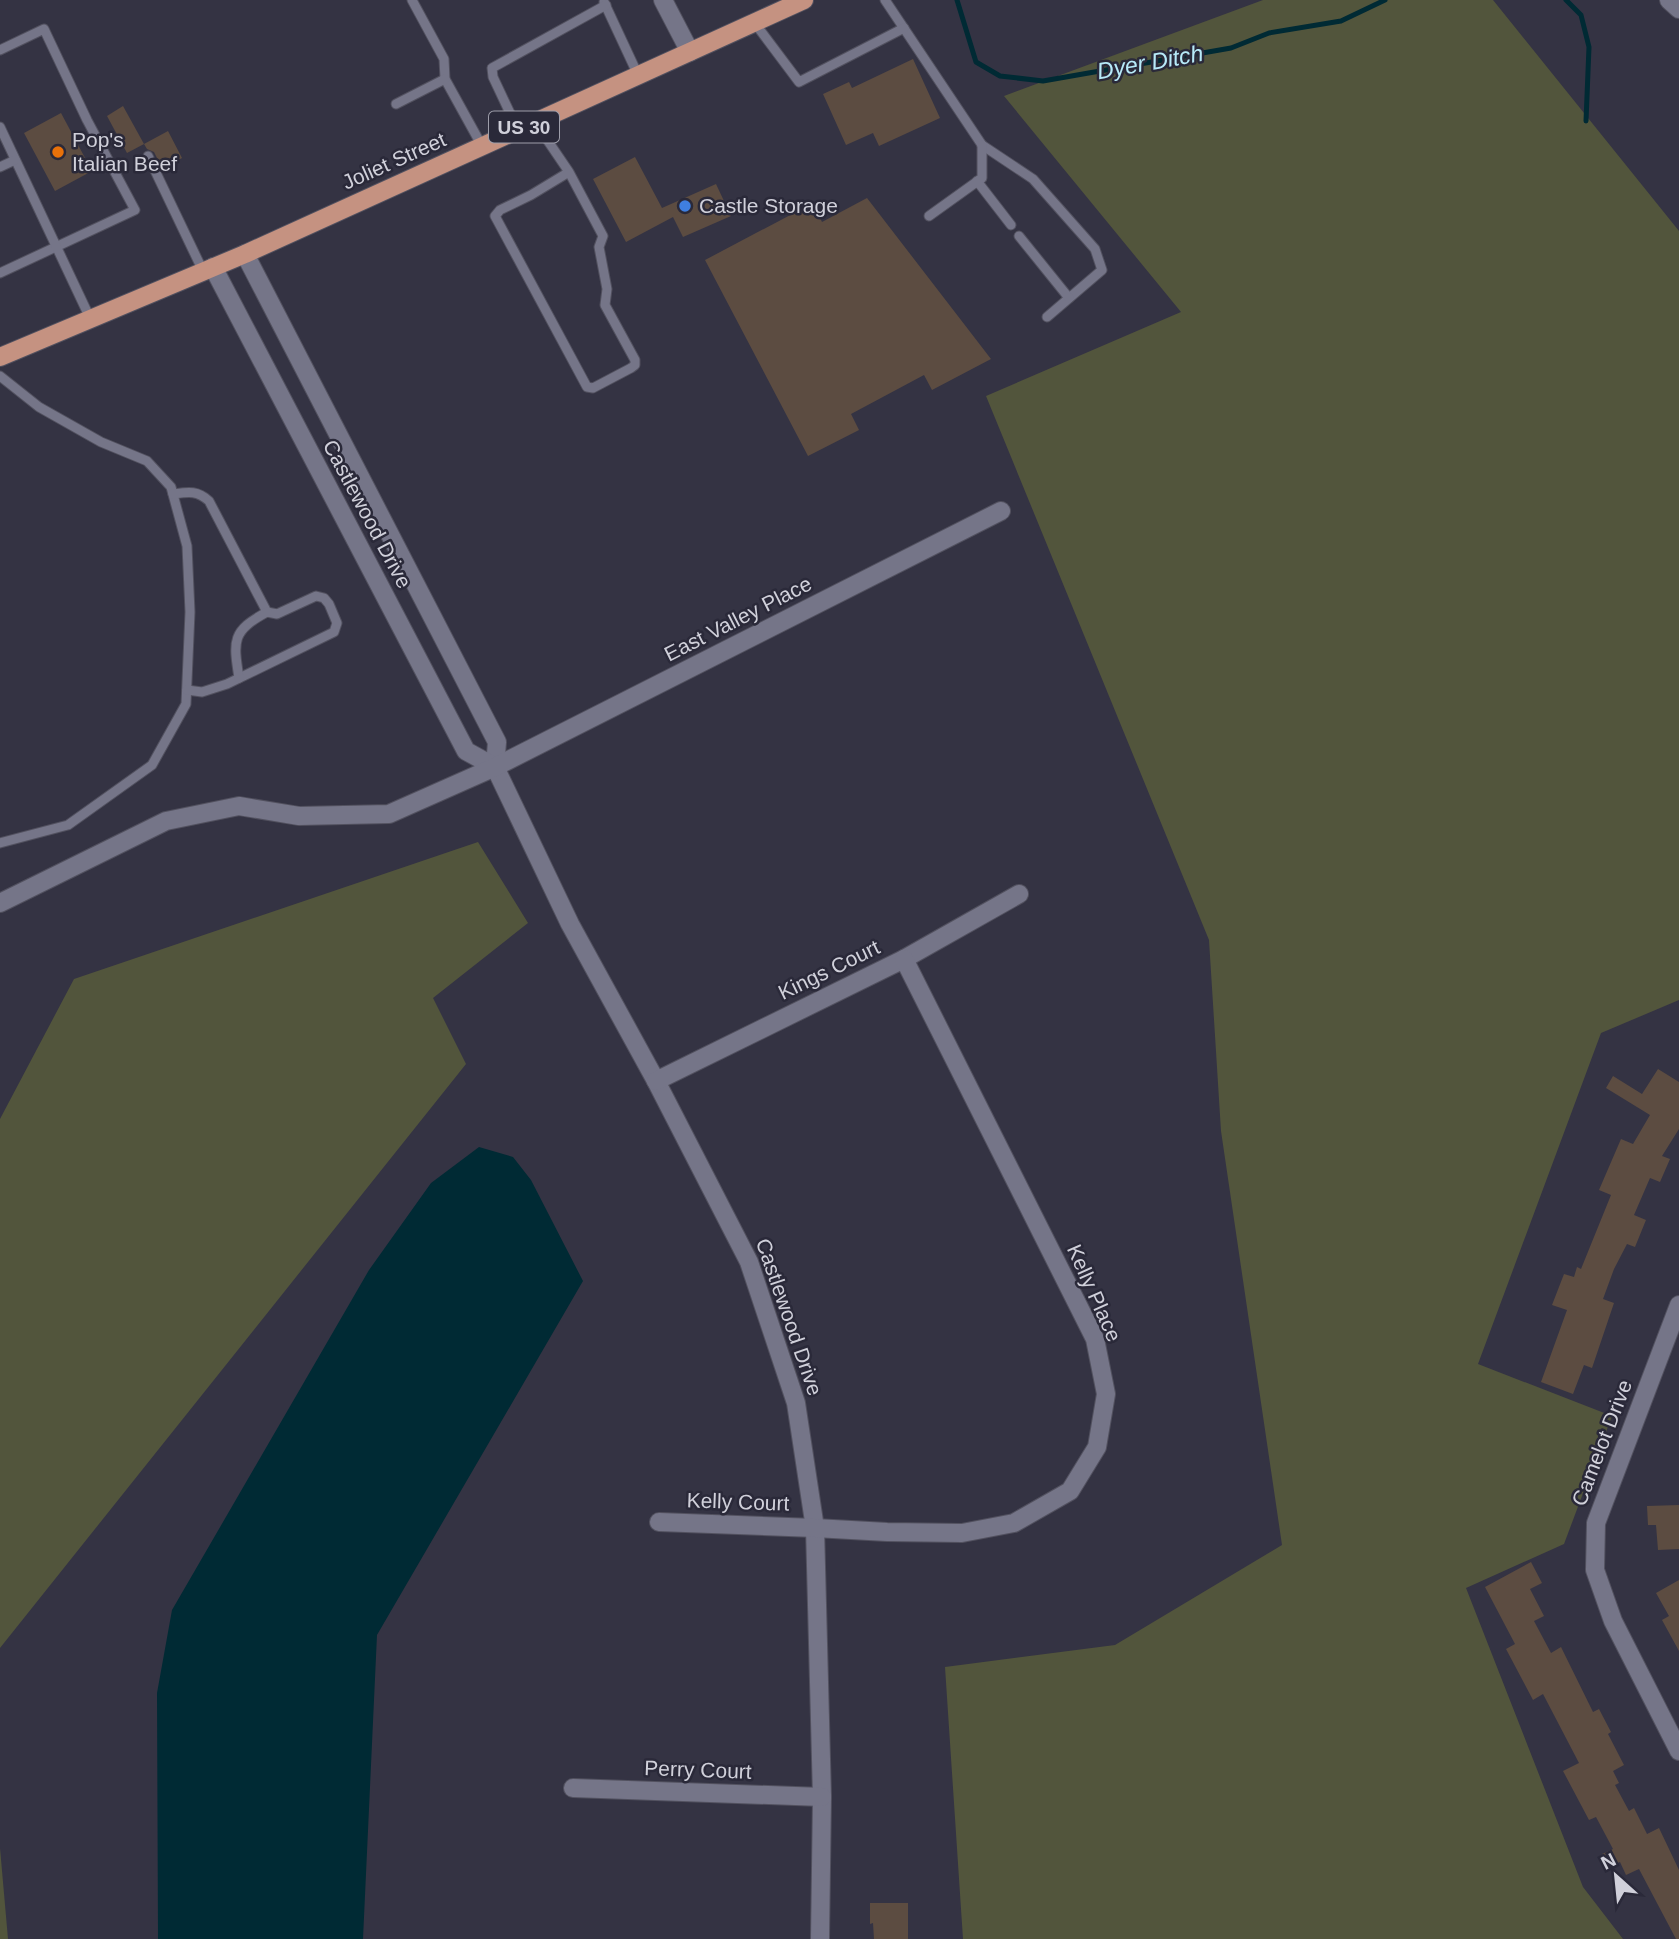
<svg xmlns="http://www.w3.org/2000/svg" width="1679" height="1939" viewBox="0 0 1679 1939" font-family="Helvetica,sans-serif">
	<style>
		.green { fill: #52553c }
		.water { fill: #002a34 }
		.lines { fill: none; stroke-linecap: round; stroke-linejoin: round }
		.stream { stroke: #002a34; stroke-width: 5 }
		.building { fill: #5c4c41 }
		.service-casing { stroke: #52515f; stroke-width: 11 }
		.minor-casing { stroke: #52515f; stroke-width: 20 }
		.primary-casing { stroke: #52515f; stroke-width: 20 }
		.service { stroke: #757588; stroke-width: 9 }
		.minor { stroke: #757588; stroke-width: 18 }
		.primary { stroke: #c59281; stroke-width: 18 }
		.food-dot { fill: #e8710a; stroke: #2a2939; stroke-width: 2.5 }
		.shop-dot { fill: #3f7fe0; stroke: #2a2939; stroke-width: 2.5 }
		.labels { text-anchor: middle; stroke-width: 5; stroke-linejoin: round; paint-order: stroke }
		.shield { fill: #2a2939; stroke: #9e9eaa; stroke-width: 2 }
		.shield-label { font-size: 19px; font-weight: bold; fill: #d0d0da }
		.poi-label { font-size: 21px; fill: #d0d0da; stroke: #2a2939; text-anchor: start }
		.street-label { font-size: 21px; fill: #d0d0da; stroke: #2a2939 }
		.water-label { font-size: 23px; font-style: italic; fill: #b7eaf8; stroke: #2a2939 }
	</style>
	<rect width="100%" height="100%" fill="#343343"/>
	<g class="green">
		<polygon points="1263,0 1493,0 1679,231 1679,1000 1601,1033 1478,1364 1612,1416 1564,1544 1466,1588 1583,1887 1623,1939 963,1939 945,1667 1115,1645 1282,1545 1221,1131 1209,940 986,396 1181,312 1004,96"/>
		<polygon points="478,842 528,923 433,998 466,1064 0,1648 0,1119 74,979"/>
		<polygon points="0,1848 8,1939 0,1939"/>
	</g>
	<polygon class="water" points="479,1147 513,1157 531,1180 583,1281 377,1635 363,1939 158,1939 157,1693 172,1610 369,1270 431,1183"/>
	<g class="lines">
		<g class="stream">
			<polyline points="957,0 976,62 1000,76 1043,81 1231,48 1269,33 1341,21 1385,0"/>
			<polyline points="1566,0 1581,15 1589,47 1586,121"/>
		</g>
	</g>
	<g class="building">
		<polygon points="913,59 940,118 879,146 873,133 846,145 823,94 849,82 852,88"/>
		<polygon points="123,106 144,144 127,153 107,116"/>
		<polygon points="61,113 92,171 55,191 24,133"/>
		<polygon points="168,131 182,158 162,168 154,152 147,149 144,144"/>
		<polygon points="635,157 662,208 716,184 731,216 683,237 673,217 626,242 593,179"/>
		<polygon points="867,198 991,359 932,390 924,375 851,414 859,430 808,456 705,260 813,203 822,222"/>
		<polygon points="1658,1069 1679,1082 1679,1129 1662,1156 1670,1159 1660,1182 1650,1178 1634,1215 1646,1220 1635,1247 1627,1244 1614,1269 1603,1299 1614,1303 1592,1368 1584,1365 1573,1394 1541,1382 1567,1310 1552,1305 1564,1274 1574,1277 1577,1267 1581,1269 1611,1195 1599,1190 1621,1139 1633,1144 1650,1115 1606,1088 1613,1076 1642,1094"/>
		<polygon points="1679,1505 1679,1549 1658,1550 1656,1525 1648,1525 1647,1506"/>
		<polygon points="1531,1562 1542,1583 1530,1589 1544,1616 1534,1621 1551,1653 1561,1647 1593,1712 1599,1709 1611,1732 1608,1734 1624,1765 1613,1771 1619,1783 1615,1785 1629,1811 1634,1808 1647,1834 1659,1828 1679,1870 1679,1939 1676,1939 1639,1869 1626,1875 1620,1862 1609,1867 1602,1854 1613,1849 1596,1817 1589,1820 1563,1771 1579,1763 1543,1694 1533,1700 1506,1649 1515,1644 1485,1587"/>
		<polygon points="1679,1580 1679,1651 1662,1620 1669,1616 1656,1593"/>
		<polygon points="870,1903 908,1903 908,1939 874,1939 873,1923 870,1924"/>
	</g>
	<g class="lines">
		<defs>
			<g id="service">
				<polyline points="412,0 444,59 445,79 482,146"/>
				<polyline points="885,0 982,145 1033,179 1095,249 1102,270 1047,317"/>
				<polyline points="604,2 638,75"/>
				<polyline points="754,22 799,82 904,28"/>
				<polyline points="0,50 44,29 87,120 135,210 0,273"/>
				<polyline points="396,104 445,79"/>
				<polyline points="535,122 569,172 531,195 500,210 495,216 587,387 593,388 631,368 635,365 635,360 605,305 607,289 599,247 603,236 569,172"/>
				<polyline points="0,127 90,318"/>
				<polyline points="518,130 493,77 492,68 606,5"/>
				<polyline points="148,156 203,271"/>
				<polyline points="0,167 15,160"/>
				<polyline points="977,181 1011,225"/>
				<polyline points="929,216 982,178 982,145"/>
				<polyline points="1019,236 1069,298"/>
				<polyline points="0,376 39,407 101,442 147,461 171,487 187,546 190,612 186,704 152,765 68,825 0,843"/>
				<path d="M173,494c15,-2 24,-4 36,7l58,111 10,2 39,-18 8,2 5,6 8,19 -3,9 -107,52 -25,8 -15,-2"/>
				<path d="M239,678c-6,-38 -7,-47 28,-66"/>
			</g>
			<g id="minor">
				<polyline points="663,0 690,52"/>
				<polyline points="1669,0 1679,9"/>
				<polyline points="245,254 497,742 495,767 570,924 656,1081 749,1262 796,1403 815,1528 822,1797 820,1939"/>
				<polyline points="213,267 466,751 495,767"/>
				<polyline points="0,903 166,821 239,806 299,816 389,814 495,767 1001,511"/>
				<polyline points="656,1081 904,959 1019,894"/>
				<polyline points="1679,1305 1596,1523 1595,1570 1613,1621 1679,1751"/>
				<polyline points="659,1522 815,1528 887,1532 962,1533 1014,1523 1070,1491 1097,1447 1106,1394 1095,1339 904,959"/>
				<polyline points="573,1788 822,1797"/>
			</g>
			<polyline id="primary" points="0,357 245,254 804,0"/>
		</defs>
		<use href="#service" class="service-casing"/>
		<use href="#minor" class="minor-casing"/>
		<use href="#primary" class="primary-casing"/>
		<use href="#service" class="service"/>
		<use href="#minor" class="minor"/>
		<use href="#primary" class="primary"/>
	</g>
	<circle class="food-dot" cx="58" cy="152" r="7"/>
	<circle class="shop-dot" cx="685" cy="206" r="7"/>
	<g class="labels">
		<rect class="shield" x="489" y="111.5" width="70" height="31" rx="5"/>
		<g class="shield-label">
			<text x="524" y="134">US 30</text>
		</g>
		<g class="poi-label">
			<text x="72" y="147">Pop's<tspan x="72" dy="24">Italian Beef</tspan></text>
			<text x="699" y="213">Castle Storage</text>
		</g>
		<g class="street-label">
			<text transform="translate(394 161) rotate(-24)" y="7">Joliet Street</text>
			<text transform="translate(367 514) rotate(62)" y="7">Castlewood Drive</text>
			<text transform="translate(738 619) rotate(-27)" y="7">East Valley Place</text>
			<text transform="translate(829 970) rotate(-26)" y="7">Kings Court</text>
			<text transform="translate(1094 1293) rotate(66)" y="7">Kelly Place</text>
			<text transform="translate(789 1317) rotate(71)" y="7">Castlewood Drive</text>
			<text transform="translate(1602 1443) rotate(-69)" y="7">Camelot Drive</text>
			<text transform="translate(738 1502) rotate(2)" y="7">Kelly Court</text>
			<text transform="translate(698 1770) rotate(2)" y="7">Perry Court</text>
		</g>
		<g class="water-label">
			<text transform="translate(1150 62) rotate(-10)" y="8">Dyer Ditch</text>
		</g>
	</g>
	<g transform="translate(1616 1876) rotate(333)" stroke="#2a2939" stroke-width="5" paint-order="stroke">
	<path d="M0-5L12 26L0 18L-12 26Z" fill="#d0d0da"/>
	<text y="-10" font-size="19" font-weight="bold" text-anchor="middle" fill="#d0d0da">N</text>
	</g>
</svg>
